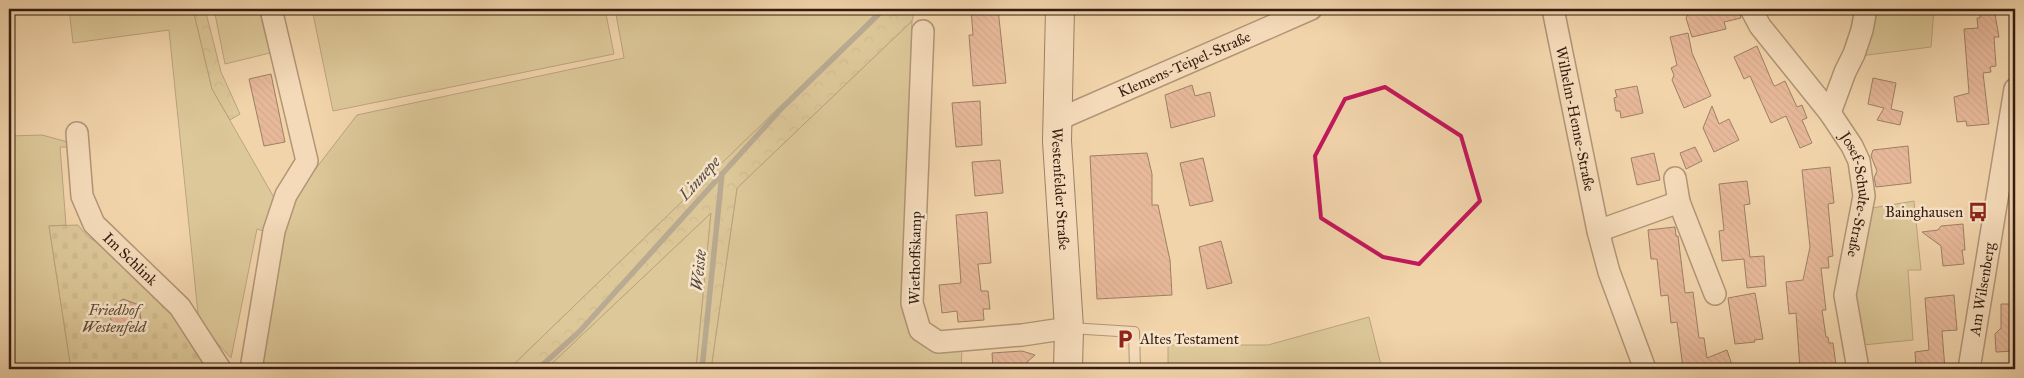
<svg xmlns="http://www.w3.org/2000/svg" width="2024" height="378" viewBox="0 0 2024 378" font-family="'IM FELL Great Primer',serif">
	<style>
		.grass { fill: #c3ba84; stroke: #7b6b4a }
		.forest { fill: url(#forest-crowns); stroke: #7b6b4a }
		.cemetery { fill: url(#cemetery-stones); stroke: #7b6b4a }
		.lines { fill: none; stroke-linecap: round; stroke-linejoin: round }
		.stream { stroke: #747872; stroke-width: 5.5 }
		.building { fill: url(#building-back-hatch); stroke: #331c10 }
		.lane-casing { stroke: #634a37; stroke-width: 12 }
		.street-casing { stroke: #634a37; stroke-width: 24 }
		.secondary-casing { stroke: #331c10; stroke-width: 30 }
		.lane { stroke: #f7e3c9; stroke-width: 10 }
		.street { stroke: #f7e3c9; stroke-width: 21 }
		.secondary { stroke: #f7e3c9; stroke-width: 28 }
		.marked { fill: none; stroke: #c2185b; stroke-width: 4; stroke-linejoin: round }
		.labels { text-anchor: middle; stroke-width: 5; stroke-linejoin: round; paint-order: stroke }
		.street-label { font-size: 15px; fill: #331c10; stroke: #f7e3c9 }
		.poi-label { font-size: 15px; fill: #331c10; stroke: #f7e3c9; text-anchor: end }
		.park-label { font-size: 15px; font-style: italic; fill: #5e4b33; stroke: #f7e3c9 }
		.water-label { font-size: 16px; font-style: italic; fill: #534a41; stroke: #f7e3c9 }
	</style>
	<defs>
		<pattern id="forest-crowns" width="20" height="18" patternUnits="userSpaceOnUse" patternTransform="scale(1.25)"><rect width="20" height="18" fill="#c3ba84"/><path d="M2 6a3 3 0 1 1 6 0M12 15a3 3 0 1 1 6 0" fill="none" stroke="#a89f71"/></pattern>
		<pattern id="cemetery-stones" width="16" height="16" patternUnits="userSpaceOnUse" patternTransform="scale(1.25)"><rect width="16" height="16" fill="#c3ba84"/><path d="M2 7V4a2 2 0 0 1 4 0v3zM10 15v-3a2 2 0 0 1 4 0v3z" fill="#a89f71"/></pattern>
		<pattern id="building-back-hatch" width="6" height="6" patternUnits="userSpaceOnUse" patternTransform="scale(1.25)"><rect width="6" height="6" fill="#db9885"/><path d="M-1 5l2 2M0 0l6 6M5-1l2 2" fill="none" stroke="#b27b6b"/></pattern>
	</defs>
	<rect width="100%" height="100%" fill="#f2d4ac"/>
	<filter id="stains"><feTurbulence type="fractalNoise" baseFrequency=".004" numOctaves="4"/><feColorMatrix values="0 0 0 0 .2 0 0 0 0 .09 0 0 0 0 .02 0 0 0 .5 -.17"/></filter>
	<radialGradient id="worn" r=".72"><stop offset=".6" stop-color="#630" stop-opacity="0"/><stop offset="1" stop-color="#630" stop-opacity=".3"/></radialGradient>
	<g class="grass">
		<polygon points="69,9 193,9 212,89 276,201 270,233 257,229 231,358 199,323 169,30 73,43"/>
		<polygon points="214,9 259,9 270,53 225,64"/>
		<polygon points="312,9 605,9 614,54 333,111"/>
		<polygon points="615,9 881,9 509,369 258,369 290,202 357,115 624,58"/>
		<polygon points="1873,9 1934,9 1931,47 1860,56"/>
		<polygon points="912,21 903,314 913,339 931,350 962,350 961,369 711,369 737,188"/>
		<polygon points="42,135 68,142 72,147 60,147 66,225 49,226 71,369 9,369 9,136"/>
		<polygon points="1914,201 1921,270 1908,270 1913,340 1863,345 1855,294 1872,208"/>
		<polygon points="711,213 696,369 546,369"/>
		<polygon points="1369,317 1382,369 1168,369 1168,345 1268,345"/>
	</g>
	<g class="forest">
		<polygon points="193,9 205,9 221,72 240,114 230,120 212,89"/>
		<polygon points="881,9 915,9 912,21 737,188 711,369 696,369 711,213 546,369 509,369"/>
	</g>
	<polygon class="cemetery" points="78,225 87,236 108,250 161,292 216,369 71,369 49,226"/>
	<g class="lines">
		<g class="stream">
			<polyline points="538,369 580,331 781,109 884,9"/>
			<polyline points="702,369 722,174"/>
		</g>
	</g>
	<g class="building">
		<polygon points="971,9 998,9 1006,83 973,86 969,35 973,35"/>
		<polygon points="1691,9 1739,9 1741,18 1724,22 1726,29 1692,37 1686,18"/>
		<polygon points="1980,9 1994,9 1999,37 1994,37 1996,66 1990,67 1991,72 1983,73 1989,124 1967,126 1966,121 1957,122 1954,97 1969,93 1964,29 1978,28 1977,18 1980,18"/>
		<polygon points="1688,33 1692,53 1711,96 1684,108 1672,80 1674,75 1671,68 1677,65 1670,37"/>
		<polygon points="1757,46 1773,84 1775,86 1785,81 1797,107 1802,105 1807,118 1802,120 1812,143 1800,148 1786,116 1771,123 1750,76 1744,79 1734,57"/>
		<polygon points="271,74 285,142 264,146 249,79"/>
		<polygon points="1873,78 1896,83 1891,109 1903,112 1900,125 1877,120 1884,108 1868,104"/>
		<polygon points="1192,85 1195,96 1210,92 1215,116 1171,128 1165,95"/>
		<polygon points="1637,86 1643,113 1621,118 1620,111 1616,111 1614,98 1617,97 1615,90"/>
		<polygon points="980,101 982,145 956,147 952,103"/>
		<polygon points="1712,106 1719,124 1729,119 1739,140 1714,152 1703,128"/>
		<polygon points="1908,146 1911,183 1876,187 1874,178 1877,171 1871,156 1873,150"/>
		<polygon points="1695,147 1702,161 1686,169 1680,153"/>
		<polygon points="1147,153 1152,174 1152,205 1158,205 1170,260 1172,295 1097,299 1090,156"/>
		<polygon points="1654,153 1660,180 1637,185 1631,158"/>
		<polygon points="1203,158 1213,201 1190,206 1180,163"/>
		<polygon points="1000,160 1003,193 975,196 972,162"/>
		<polygon points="1830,167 1834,203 1828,204 1833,256 1828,257 1829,268 1821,268 1826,310 1822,310 1826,337 1828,337 1829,343 1833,343 1836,365 1831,366 1831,369 1800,369 1796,313 1789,314 1786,282 1803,280 1810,247 1802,170"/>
		<polygon points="1747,181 1750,204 1744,205 1750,257 1764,256 1766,286 1747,288 1744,259 1722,261 1719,231 1724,230 1719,184"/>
		<polygon points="987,212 991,263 978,264 981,291 988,291 990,309 983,309 984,320 958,322 957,311 942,313 939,285 961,283 956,215"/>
		<polygon points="1963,224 1965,250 1962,250 1964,264 1943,266 1941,246 1922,232 1938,230 1941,226"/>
		<polygon points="1675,227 1676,236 1678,236 1685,293 1693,292 1699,338 1704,338 1707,358 1727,350 1732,365 1721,369 1681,369 1683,368 1677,322 1671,323 1668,295 1661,296 1657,259 1651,259 1648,230"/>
		<polygon points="1221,241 1232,283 1207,289 1199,247"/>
		<polygon points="1755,293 1763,339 1754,340 1755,342 1735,344 1728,298"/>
		<polygon points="1954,295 1957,330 1942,331 1945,369 1916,369 1915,352 1929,350 1925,298"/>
		<polygon points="123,299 139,305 141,322 128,333 112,326 109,309"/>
		<polygon points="2001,304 2015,304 2015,351 1996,352 1995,334 2001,328"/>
		<polygon points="1022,351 1035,355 1027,362 1025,369 993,369 992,353"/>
	</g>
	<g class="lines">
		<defs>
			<polyline id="lane" points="1070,328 1134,332 1135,369"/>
			<g id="street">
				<path id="s1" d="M1553,9l45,222 11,41 36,97"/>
				<path id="s2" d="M1751,9l9,17 70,87 22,33 7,15 5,35 -19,99 13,74"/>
				<polyline points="923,31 912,303 920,330 938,342 1022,335 1069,328"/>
				<polyline points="1830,113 1845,72 1854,54 1862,30 1866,9"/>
				<path id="s3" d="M1057,120l254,-111"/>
				<path id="s4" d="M77,133l5,63 12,28 86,83 40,62"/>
				<polyline points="1679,202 1715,294"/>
				<polyline points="1598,231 1679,202 1675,178"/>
				<polyline points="251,369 274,231 286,195 307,161 271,9"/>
				<path id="s5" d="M1969,369l46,-280"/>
			</g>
			<g id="secondary">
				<path id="s6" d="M1060,9l-3,132 12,187 -1,41"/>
			</g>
		</defs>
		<use href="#lane" class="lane-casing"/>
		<use href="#street" class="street-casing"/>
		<use href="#secondary" class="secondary-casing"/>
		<use href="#lane" class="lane"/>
		<use href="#street" class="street"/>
		<use href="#secondary" class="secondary"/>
	</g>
	<path d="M0 0H2024V378H0ZM1385,87l76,49 19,65 -61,63 -36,-7 -62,-39 -6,-62 30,-57z" fill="#f2d4ac" fill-opacity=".55" fill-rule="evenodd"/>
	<path class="marked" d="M1385,87l76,49 19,65 -61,63 -36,-7 -62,-39 -6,-62 30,-57z"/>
	<defs>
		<symbol id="bus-bare" viewBox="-9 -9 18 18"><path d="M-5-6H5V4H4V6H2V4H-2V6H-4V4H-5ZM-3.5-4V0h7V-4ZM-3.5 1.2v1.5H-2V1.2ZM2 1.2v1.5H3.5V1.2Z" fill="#8f2418" stroke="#f7e3c9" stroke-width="2.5" paint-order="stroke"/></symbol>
		<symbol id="parking-bare" viewBox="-9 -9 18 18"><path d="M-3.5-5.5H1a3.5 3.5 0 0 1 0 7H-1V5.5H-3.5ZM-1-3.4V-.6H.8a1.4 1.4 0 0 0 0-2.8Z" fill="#8f2418" stroke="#f7e3c9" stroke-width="2.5" paint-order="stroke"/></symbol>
	</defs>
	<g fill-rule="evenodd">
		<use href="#bus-bare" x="1964" y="198" width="28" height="28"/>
		<use href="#parking-bare" x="1111" y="325" width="28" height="28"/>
	</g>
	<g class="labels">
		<g class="street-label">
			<text dy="5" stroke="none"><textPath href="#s3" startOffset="139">Klemens-Teipel-Straße</textPath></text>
			<text dy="5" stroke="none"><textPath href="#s1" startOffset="112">Wilhelm-Henne-Straße</textPath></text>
			<text dy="5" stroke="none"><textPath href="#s6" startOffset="180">Westenfelder Straße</textPath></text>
			<text dy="5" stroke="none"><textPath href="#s2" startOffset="220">Josef-Schulte-Straße</textPath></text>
			<text transform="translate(915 258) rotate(-89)" y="5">Wiethoffskamp</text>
			<text dy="5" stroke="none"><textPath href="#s4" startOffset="144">Im Schlink</textPath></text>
			<text dy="5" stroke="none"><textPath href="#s5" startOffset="81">Am Wilsenberg</textPath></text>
		</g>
		<g class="poi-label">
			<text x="1963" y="217">Bainghausen</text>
			<text x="1140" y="344" text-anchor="start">Altes Testament</text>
		</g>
		<g class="park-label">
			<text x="114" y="315">Friedhof<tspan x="114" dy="17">Westenfeld</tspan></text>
		</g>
		<g class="water-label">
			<text transform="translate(699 178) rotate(-48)" y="6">Linnepe</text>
			<text transform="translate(698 270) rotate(-84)" y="6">Weiste</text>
		</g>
	</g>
	<rect width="2024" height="378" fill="none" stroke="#f2d4ac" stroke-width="30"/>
	<rect x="10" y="10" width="2004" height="358" fill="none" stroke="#331c10" stroke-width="2.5"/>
	<rect x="15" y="15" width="1994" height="348" fill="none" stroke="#331c10"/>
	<rect width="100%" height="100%" filter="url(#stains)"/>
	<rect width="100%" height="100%" fill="url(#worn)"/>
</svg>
